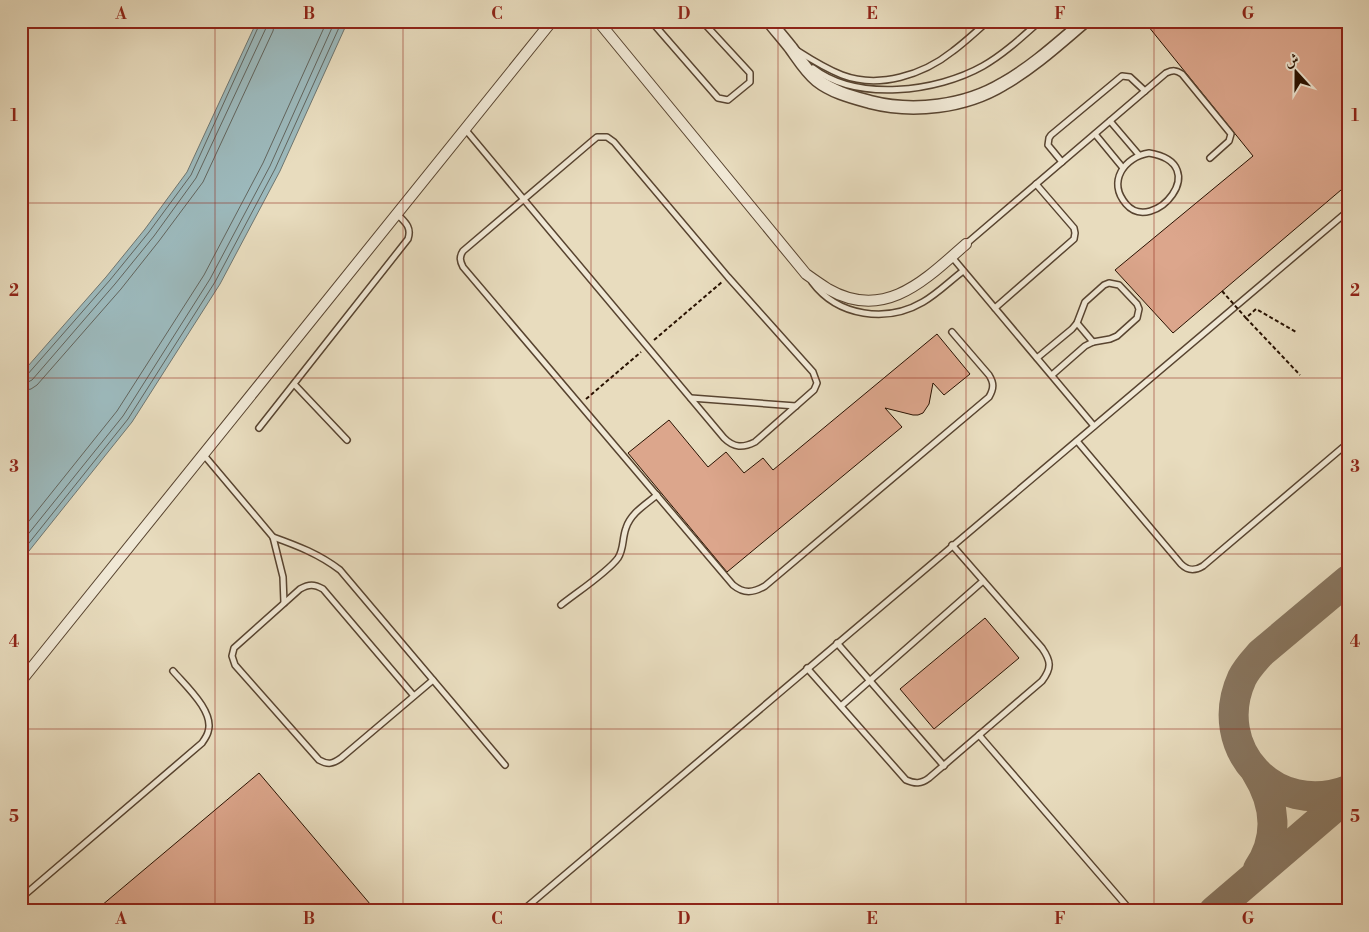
<svg xmlns="http://www.w3.org/2000/svg" width="1369" height="932" viewBox="0 0 1369 932" font-family="'Libre Bodoni',Amiri,serif">
	<style>
		.water { fill: #9cb9bc; stroke: #6e7671 }
		.lines { fill: none; stroke-linecap: round; stroke-linejoin: round }
		.shore { stroke: #62655e; stroke-width: 1 }
		.taxiway { stroke: #887660; stroke-width: 30 }
		.building { fill: #dca68c; stroke: #281101 }
		.service-casing { stroke: #584430; stroke-width: 8 }
		.minor-casing { stroke: #584430; stroke-width: 12 }
		.tertiary-casing { stroke: #584430; stroke-width: 15 }
		.path { stroke: #281101; stroke-width: 2; stroke-dasharray: 4 2.5; stroke-linecap: butt }
		.service { stroke: #f0e8d5; stroke-width: 5 }
		.minor { stroke: #f0e8d5; stroke-width: 10 }
		.tertiary { stroke: #f0e8d5; stroke-width: 12 }
		.path-bridge { stroke: #281101; stroke-width: 2; stroke-dasharray: 4 2.5; stroke-linecap: butt }
		.grid { fill: none; stroke: #8f2418; stroke-width: 1; stroke-opacity: 0.55 }
		.neatline { fill: none; stroke: #8f2418; stroke-width: 2 }
		.grid-label { font-size: 16px; text-anchor: middle; font-weight: bold; fill: #8f2418 }
	</style>
	<rect width="100%" height="100%" fill="#e8dcbe"/>
	<filter id="stains"><feTurbulence type="fractalNoise" baseFrequency=".004" numOctaves="4"/><feColorMatrix values="0 0 0 0 .2 0 0 0 0 .09 0 0 0 0 .02 0 0 0 .5 -.17"/></filter>
	<radialGradient id="worn" r=".72"><stop offset=".6" stop-color="#630" stop-opacity="0"/><stop offset="1" stop-color="#630" stop-opacity=".3"/></radialGradient>
	<polygon class="water" points="257,21 348,21 280,171 220,284 132,422 21,561 21,374 106,277 145,229 187,172"/>
	<g class="lines">
		<g class="shore">
			<polyline points="21,377 27,375 110,280 149,232 191,175 261,21"/>
			<polyline points="21,383 26,383 32,380 115,284 154,236 196,178 266,28 267,21"/>
			<polyline points="21,391 31,389 37,385 121,289 159,241 203,182 273,31 275,21"/>
			<polyline points="21,531 117,411 204,275 263,163 327,21"/>
			<polyline points="21,543 123,416 210,279 270,166 335,21"/>
			<polyline points="21,553 128,419 215,282 275,169 342,21"/>
		</g>
		<g class="taxiway">
			<path d="M1348,580l-87,73c-7,8 -14,15 -19,25 -32,70 33,140 106,112"/>
			<path d="M1256,772c20,32 23,66 2,97"/>
			<polyline points="1214,911 1348,796"/>
		</g>
	</g>
	<g class="building">
		<polygon points="1144,21 1348,21 1348,184 1173,333 1115,270 1253,156"/>
		<polygon points="937,334 970,374 944,395 933,383 929,404 923,413 918,415 913,415 885,408 902,427 727,572 628,453 669,420 708,467 726,452 744,473 763,458 773,470"/>
		<polygon points="985,618 1019,658 934,729 900,689"/>
		<polygon points="259,773 376,911 95,911"/>
	</g>
	<g class="lines">
		<defs>
			<g id="service">
				<polyline points="651,21 718,98 728,100 750,82 750,73 702,21"/>
				<polyline points="877,21 886,21"/>
				<path d="M798,51c14,9 29,18 44,24 37,14 81,0 111,-24 12,-9 24,-20 35,-30"/>
				<path d="M813,68c44,34 124,24 170,-2 21,-12 39,-29 57,-45"/>
				<polyline points="1110,121 1139,155"/>
				<path d="M465,129l81,97 178,212c10,10 19,10 31,4l59,-52 3,-7 -4,-11 -85,-95 -114,-135 -7,-5h-10l-6,5 -128,109c-4,6 -3,10 0,16l270,318c11,9 20,8 32,1l224,-189c5,-9 5,-14 0,-22l-37,-43"/>
				<polyline points="1095,134 1123,168"/>
				<path d="M1149,153c66,11 4,83 -23,51 -19,-22 -2,-47 23,-51z"/>
				<polyline points="1062,162 1048,145 1049,138 1051,135 1122,76 1130,77 1145,91"/>
				<path d="M966,244l200,-171c7,-3 10,-3 16,1l49,60 -2,7 -19,17"/>
				<polyline points="952,257 1094,426"/>
				<path d="M812,282c26,35 75,41 111,20 14,-8 27,-21 40,-31"/>
				<polyline points="995,308 1074,239 1075,233 1074,228 1036,184"/>
				<polyline points="1077,323 1093,342"/>
				<polyline points="1037,358 1072,329 1077,323 1085,302 1104,285 1109,283 1119,285 1137,304 1139,309 1137,318 1117,336 1110,339 1093,342 1085,346 1052,375"/>
				<polyline points="294,384 347,440"/>
				<polyline points="691,398 796,406"/>
				<path d="M259,428l149,-189c4,-12 -3,-17 -11,-25"/>
				<path d="M1077,441l104,123c7,7 14,7 22,2l145,-123"/>
				<polyline points="203,454 273,537 283,577 284,603"/>
				<path d="M273,537c25,9 46,17 67,33l165,195"/>
				<path d="M561,605c15,-12 47,-33 57,-47 6,-9 4,-19 8,-30 5,-15 19,-23 31,-33"/>
				<polyline points="837,643 944,766"/>
				<path d="M807,668l99,112c9,4 15,4 23,-2l113,-97c10,-13 9,-20 0,-33l-90,-103"/>
				<path d="M414,696l-91,-107c-9,-5 -14,-5 -23,0l-66,59 -2,8 3,9 84,95c9,5 14,4 22,-2l92,-78"/>
				<polyline points="841,706 983,581"/>
				<polyline points="979,735 1131,911"/>
				<path d="M21,898l181,-155c2,-3 5,-7 6,-11 7,-20 -22,-46 -35,-61"/>
				<polyline points="522,911 1348,211"/>
			</g>
			<g id="minor">
				<path d="M598,21l208,253c7,5 14,10 22,15 57,33 98,-10 138,-45"/>
				<polyline points="21,681 552,21"/>
			</g>
			<path id="tertiary" d="M769,21c7,9 15,18 22,27 8,11 15,23 26,32 15,12 35,17 53,22 43,11 95,5 133,-18 30,-17 56,-41 82,-63"/>
		</defs>
		<use href="#service" class="service-casing"/>
		<use href="#minor" class="minor-casing"/>
		<use href="#tertiary" class="tertiary-casing"/>
		<g class="path">
			<polyline points="1344,187 1348,191"/>
			<polyline points="1246,318 1300,375"/>
			<polyline points="654,340 722,282"/>
			<polyline points="586,399 641,352"/>
		</g>
		<use href="#service" class="service"/>
		<use href="#minor" class="minor"/>
		<use href="#tertiary" class="tertiary"/>
		<polyline class="path-bridge" points="1222,291 1246,318 1256,309 1296,332"/>
	</g>
	<path class="grid" d="M215,21v890M403,21v890M591,21v890M778,21v890M966,21v890M1154,21v890M21,203h1327M21,378h1327M21,554h1327M21,729h1327"/>
	<rect width="1369" height="932" fill="none" stroke="#e8dcbe" stroke-width="55"/>
	<g transform="translate(1296 72) rotate(339)" stroke="#f0e8d5" stroke-width="4" paint-order="stroke">
	<path d="M0-4L9 19L0 12L-9 19Z" fill="#281101"/>
	<text y="-8" font-size="14" font-weight="bold" text-anchor="middle" fill="#281101">ش</text>
	</g>
	<rect x="28" y="28" width="1314" height="876" class="neatline"/>
	<g class="grid-label">
		<text x="121" y="19">A</text>
		<text x="309" y="19">B</text>
		<text x="497" y="19">C</text>
		<text x="684" y="19">D</text>
		<text x="872" y="19">E</text>
		<text x="1060" y="19">F</text>
		<text x="1248" y="19">G</text>
		<text x="14" y="121">1</text>
		<text x="1355" y="121">1</text>
		<text x="14" y="296">2</text>
		<text x="1355" y="296">2</text>
		<text x="14" y="472">3</text>
		<text x="1355" y="472">3</text>
		<text x="14" y="647">4</text>
		<text x="1355" y="647">4</text>
		<text x="14" y="822">5</text>
		<text x="1355" y="822">5</text>
		<text x="121" y="924">A</text>
		<text x="309" y="924">B</text>
		<text x="497" y="924">C</text>
		<text x="684" y="924">D</text>
		<text x="872" y="924">E</text>
		<text x="1060" y="924">F</text>
		<text x="1248" y="924">G</text>
	</g>
	<rect width="100%" height="100%" filter="url(#stains)"/>
	<rect width="100%" height="100%" fill="url(#worn)"/>
</svg>
